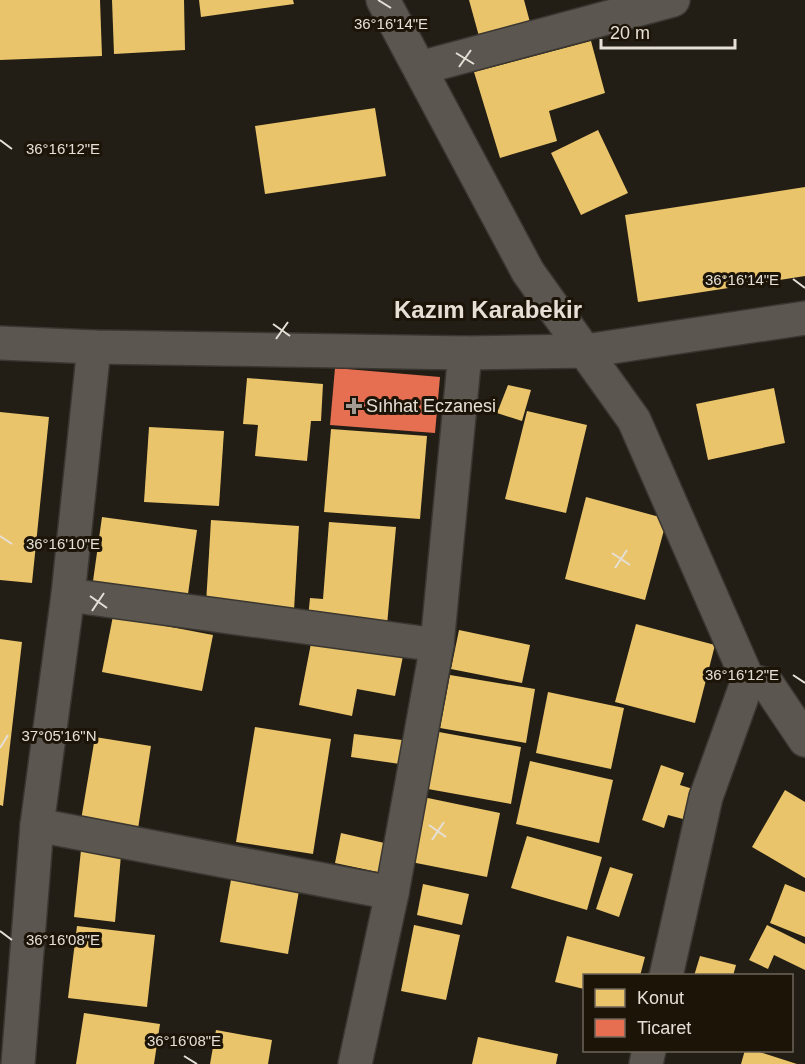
<svg xmlns="http://www.w3.org/2000/svg" width="805" height="1064" viewBox="0 0 805 1064" font-family="Helvetica,sans-serif">
	<style>
		.homes { fill: #e9c46a }
		.shops { fill: #e76f51 }
		.lines { fill: none; stroke-linecap: round; stroke-linejoin: round }
		.minor-casing { stroke: #3a3631; stroke-width: 36 }
		.minor { stroke: #5b5750; stroke-width: 33 }
		.ticks { fill: none; stroke: #e5dfd6; stroke-width: 2 }
		.poi-dot { fill: #a19b92; stroke: #1d1408; stroke-width: 2 }
		.labels { text-anchor: middle; stroke-width: 6; stroke-linejoin: round; paint-order: stroke }
		.poi-label { font-size: 18px; fill: #e5dfd6; stroke: #1d1408; text-anchor: start }
		.district-label { font-size: 24px; font-weight: bold; fill: #e5dfd6; stroke: #1d1408 }
		.ticks-label { font-size: 15px; text-anchor: middle; fill: #e5dfd6; stroke: #1d1408; stroke-width: 6; stroke-linejoin: round; paint-order: stroke }
	</style>
	<rect width="100%" height="100%" fill="#221d15"/>
	<g class="homes">
		<polygon points="0,0 100,0 102,56 0,60"/>
		<polygon points="112,0 184,0 185,50 114,54"/>
		<polygon points="199,0 293,0 294,4 201,17"/>
		<polygon points="469,0 524,0 531,26 480,40"/>
		<polygon points="591,41 605,93 549,111 557,141 500,158 474,72"/>
		<polygon points="375,108 386,176 265,194 255,126"/>
		<polygon points="598,130 628,193 581,215 551,153"/>
		<polygon points="805,187 805,276 638,302 625,215"/>
		<polygon points="247,378 323,384 321,421 311,421 307,461 255,456 258,425 243,424"/>
		<polygon points="508,385 531,390 522,421 497,413"/>
		<polygon points="774,388 785,443 708,460 696,404"/>
		<polygon points="527,411 587,425 566,513 505,499"/>
		<polygon points="0,412 49,417 32,583 0,580"/>
		<polygon points="149,427 224,431 219,506 144,502"/>
		<polygon points="331,429 427,436 420,519 324,512"/>
		<polygon points="586,497 667,519 645,600 565,579"/>
		<polygon points="102,517 197,530 188,594 93,581"/>
		<polygon points="211,520 299,526 294,610 206,604"/>
		<polygon points="329,522 396,527 387,625 308,618 310,598 323,599"/>
		<polygon points="113,616 213,635 202,691 102,672"/>
		<polygon points="636,624 715,645 695,723 615,702"/>
		<polygon points="459,630 530,645 522,683 451,669"/>
		<polygon points="313,633 404,651 395,696 357,689 352,716 299,705"/>
		<polygon points="0,639 22,642 3,806 0,805"/>
		<polygon points="450,675 535,689 526,743 440,728"/>
		<polygon points="548,692 624,708 611,769 536,753"/>
		<polygon points="255,727 331,739 313,854 236,842"/>
		<polygon points="439,732 521,747 511,804 428,789"/>
		<polygon points="354,734 410,741 407,765 351,757"/>
		<polygon points="95,737 151,746 137,835 80,826"/>
		<polygon points="530,761 613,780 599,843 516,824"/>
		<polygon points="661,765 684,773 680,785 693,789 683,819 668,815 664,828 642,820"/>
		<polygon points="785,790 805,802 805,878 752,847"/>
		<polygon points="423,797 500,813 487,877 411,862"/>
		<polygon points="341,833 393,845 387,874 335,863"/>
		<polygon points="527,836 602,857 587,910 511,888"/>
		<polygon points="81,850 121,855 115,922 74,917"/>
		<polygon points="610,867 633,874 619,917 596,909"/>
		<polygon points="232,874 300,885 288,954 220,942"/>
		<polygon points="423,884 469,894 462,925 417,915"/>
		<polygon points="785,884 805,892 805,937 770,923"/>
		<polygon points="414,925 460,935 446,1000 401,991"/>
		<polygon points="767,925 805,944 805,970 774,955 768,969 749,960"/>
		<polygon points="77,926 155,935 147,1007 68,998"/>
		<polygon points="567,936 645,957 640,976 584,976 584,989 555,982"/>
		<polygon points="700,956 736,965 733,976 694,976"/>
		<polygon points="84,1013 160,1024 154,1064 76,1064"/>
		<polygon points="216,1030 272,1040 268,1064 210,1064"/>
		<polygon points="478,1037 558,1054 556,1064 472,1064"/>
		<polygon points="745,1050 753,1050 797,1064 741,1064"/>
	</g>
	<polygon class="shops" points="335,368 440,377 435,433 330,425"/>
	<g class="lines">
		<defs>
			<g id="minor">
				<polyline points="383,0 528,272 634,420 748,680 768,685 805,740"/>
				<polyline points="420,68 673,0"/>
				<polyline points="0,343 94,347 465,353 585,351 805,318"/>
				<polyline points="68,595 437,645"/>
				<polyline points="37,825 392,893"/>
				<polyline points="666,976 706,797 748,680"/>
				<polyline points="18,1064 37,825 68,595 94,347"/>
				<polyline points="355,1064 392,893 437,645 465,353"/>
				<polyline points="646,1064 649,1050"/>
			</g>
		</defs>
		<use href="#minor" class="minor-casing"/>
		<use href="#minor" class="minor"/>
	</g>
	<path class="ticks" d="M378,0l13,8M456,53l18,11M459,67l12,-17M0,140l12,9M793,279l12,9M273,324l17,12M276,339l12,-17M0,536l12,8M612,553l18,12M615,568l12,-18M90,596l17,12M92,611l12,-18M793,675l12,8M0,748l8,-13M429,825l17,12M432,840l12,-18M0,931l12,9M184,1056l13,8"/>
	<path class="poi-dot" d="M351 397h6v6h6v6h-6v6h-6v-6h-6v-6h6z"/>
	<g class="labels">
		<g class="poi-label">
			<text x="366" y="412">Sıhhat Eczanesi</text>
		</g>
		<g class="district-label">
			<text x="488" y="318">Kazım Karabekir</text>
		</g>
	</g>
	<g class="ticks-label">
		<text x="391" y="29">36°16'14"E</text>
		<text x="63" y="154">36°16'12"E</text>
		<text x="742" y="285">36°16'14"E</text>
		<text x="63" y="549">36°16'10"E</text>
		<text x="742" y="680">36°16'12"E</text>
		<text x="59" y="741">37°05'16"N</text>
		<text x="63" y="945">36°16'08"E</text>
		<text x="184" y="1046">36°16'08"E</text>
	</g>
	<rect x="583" y="974" width="210" height="78" fill="#1d1408" stroke="#6d655a" stroke-width="1.5"/>
	<rect x="595" y="989" width="30" height="18" fill="#e9c46a" stroke="#6d655a" stroke-width="1.5"/>
	<text x="637" y="1004" font-size="18" fill="#e5dfd6">Konut</text>
	<rect x="595" y="1019" width="30" height="18" fill="#e76f51" stroke="#6d655a" stroke-width="1.5"/>
	<text x="637" y="1034" font-size="18" fill="#e5dfd6">Ticaret</text>
	<path d="M601 39v9h134v-9" fill="none" stroke="#e5dfd6" stroke-width="3"/>
	<text x="610" y="39" font-size="18" fill="#e5dfd6" stroke="#1d1408" stroke-width="4.5" paint-order="stroke">20 m</text>
</svg>
